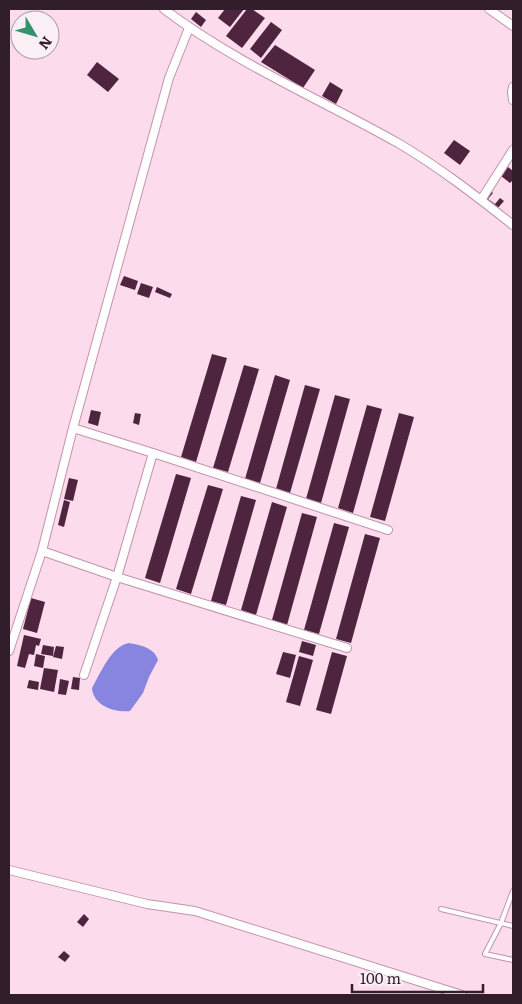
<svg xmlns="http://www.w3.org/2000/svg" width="522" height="1004" viewBox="0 0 522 1004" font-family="Literata,serif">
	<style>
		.water { fill: #8785e0 }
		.building { fill: #4e243f }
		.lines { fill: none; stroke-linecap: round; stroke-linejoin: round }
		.lane-casing { stroke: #c492af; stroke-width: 6 }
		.street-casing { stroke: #c492af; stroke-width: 10 }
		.lane { stroke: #fff; stroke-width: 4 }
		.street { stroke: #fff; stroke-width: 8 }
	</style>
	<rect width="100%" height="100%" fill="#fcdbed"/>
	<path class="water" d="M129,643c11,2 26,5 29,17l-9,17 -6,16 -13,18c-14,2 -37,-5 -38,-23 8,-14 20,-43 37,-45z"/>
	<g class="building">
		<polygon points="225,9 244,9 230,27 218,18"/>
		<polygon points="247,9 252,9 265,18 242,48 226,36"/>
		<polygon points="196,12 206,20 201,27 191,19"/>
		<polygon points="271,22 282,30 261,58 250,49"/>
		<polygon points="275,45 315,70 303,88 261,62"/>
		<polygon points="97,62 119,79 108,92 87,75"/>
		<polygon points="330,82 343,90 336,104 322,96"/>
		<polygon points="454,140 470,151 460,165 444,153"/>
		<polygon points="508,167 513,171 513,180 510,183 501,176"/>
		<polygon points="490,190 493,193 488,199 495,204 500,198 504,201 497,209 484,199"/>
		<polygon points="124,276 138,281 135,290 120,285"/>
		<polygon points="141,283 153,287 149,298 137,294"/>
		<polygon points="157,287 172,294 170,298 155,292"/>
		<polygon points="212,354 227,358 196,462 181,457"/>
		<polygon points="244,365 259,369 228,472 213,468"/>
		<polygon points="275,375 290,380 260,483 245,479"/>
		<polygon points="305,385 320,389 290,493 276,489"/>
		<polygon points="335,395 350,399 321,503 306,499"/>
		<polygon points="367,405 382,409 353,513 338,508"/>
		<polygon points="91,410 101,412 98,426 88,423"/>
		<polygon points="135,413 141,414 139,425 133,423"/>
		<polygon points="399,413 414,417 385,521 370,517"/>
		<polygon points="176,474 191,478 160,583 145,578"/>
		<polygon points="69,478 78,480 73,501 64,499"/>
		<polygon points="208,485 223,489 191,594 176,589"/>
		<polygon points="241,496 256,500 226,605 211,601"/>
		<polygon points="64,500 70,502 64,527 58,525"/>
		<polygon points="272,502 287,507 256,615 241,610"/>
		<polygon points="302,513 317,517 287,625 272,620"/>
		<polygon points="334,523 349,527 319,634 304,630"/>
		<polygon points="365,534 380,538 351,643 336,639"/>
		<polygon points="31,598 45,602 37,633 23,629"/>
		<polygon points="24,635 41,639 39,646 36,645 34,655 29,654 25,668 17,666"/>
		<polygon points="302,641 316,645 313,656 299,652"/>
		<polygon points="43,645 54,647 53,656 41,654"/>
		<polygon points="56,646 64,647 62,659 53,657"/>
		<polygon points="283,652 296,655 290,678 276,674"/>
		<polygon points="332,652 347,656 331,714 316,710"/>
		<polygon points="36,654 45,656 43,668 34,666"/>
		<polygon points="299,656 313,660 300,706 286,702"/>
		<polygon points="44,668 58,670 54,692 40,689"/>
		<polygon points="73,677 80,678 79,690 71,689"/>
		<polygon points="60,679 69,681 66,695 58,694"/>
		<polygon points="29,680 39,682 38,690 27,688"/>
		<polygon points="84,914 89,919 83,927 77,922"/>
		<polygon points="64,951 70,956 65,962 58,957"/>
	</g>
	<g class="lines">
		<defs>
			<g id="lane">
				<polyline points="513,891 501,923 485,954 513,960"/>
				<polyline points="441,909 513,926"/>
			</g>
			<g id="street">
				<path d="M164,9c71,54 156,90 234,134 41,24 78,53 115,82"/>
				<polyline points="489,9 513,26"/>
				<polyline points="513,87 512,92 513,100"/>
				<polyline points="481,200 513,150"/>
				<polyline points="73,428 153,453"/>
				<polyline points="42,551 117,577 347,648"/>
				<polyline points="9,651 42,551 73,428 169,78 189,28"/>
				<polyline points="84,675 117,577 153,453 388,530"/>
				<polyline points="9,870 147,904 195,911 462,995"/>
			</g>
		</defs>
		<use href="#lane" class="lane-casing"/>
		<use href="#street" class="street-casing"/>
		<use href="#lane" class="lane"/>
		<use href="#street" class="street"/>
	</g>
	<rect width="522" height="1004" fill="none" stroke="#321e2a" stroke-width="20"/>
	<g transform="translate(35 35) rotate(128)"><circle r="24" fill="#faeff5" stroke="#aa9ba4"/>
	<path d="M0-4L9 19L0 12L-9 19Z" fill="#31926b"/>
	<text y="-8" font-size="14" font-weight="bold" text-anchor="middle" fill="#321e2a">N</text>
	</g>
	<path d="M352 984v8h131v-8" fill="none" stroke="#321e2a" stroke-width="2.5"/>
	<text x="360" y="984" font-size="15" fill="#321e2a" stroke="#faeff5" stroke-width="4" paint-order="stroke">100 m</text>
</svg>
